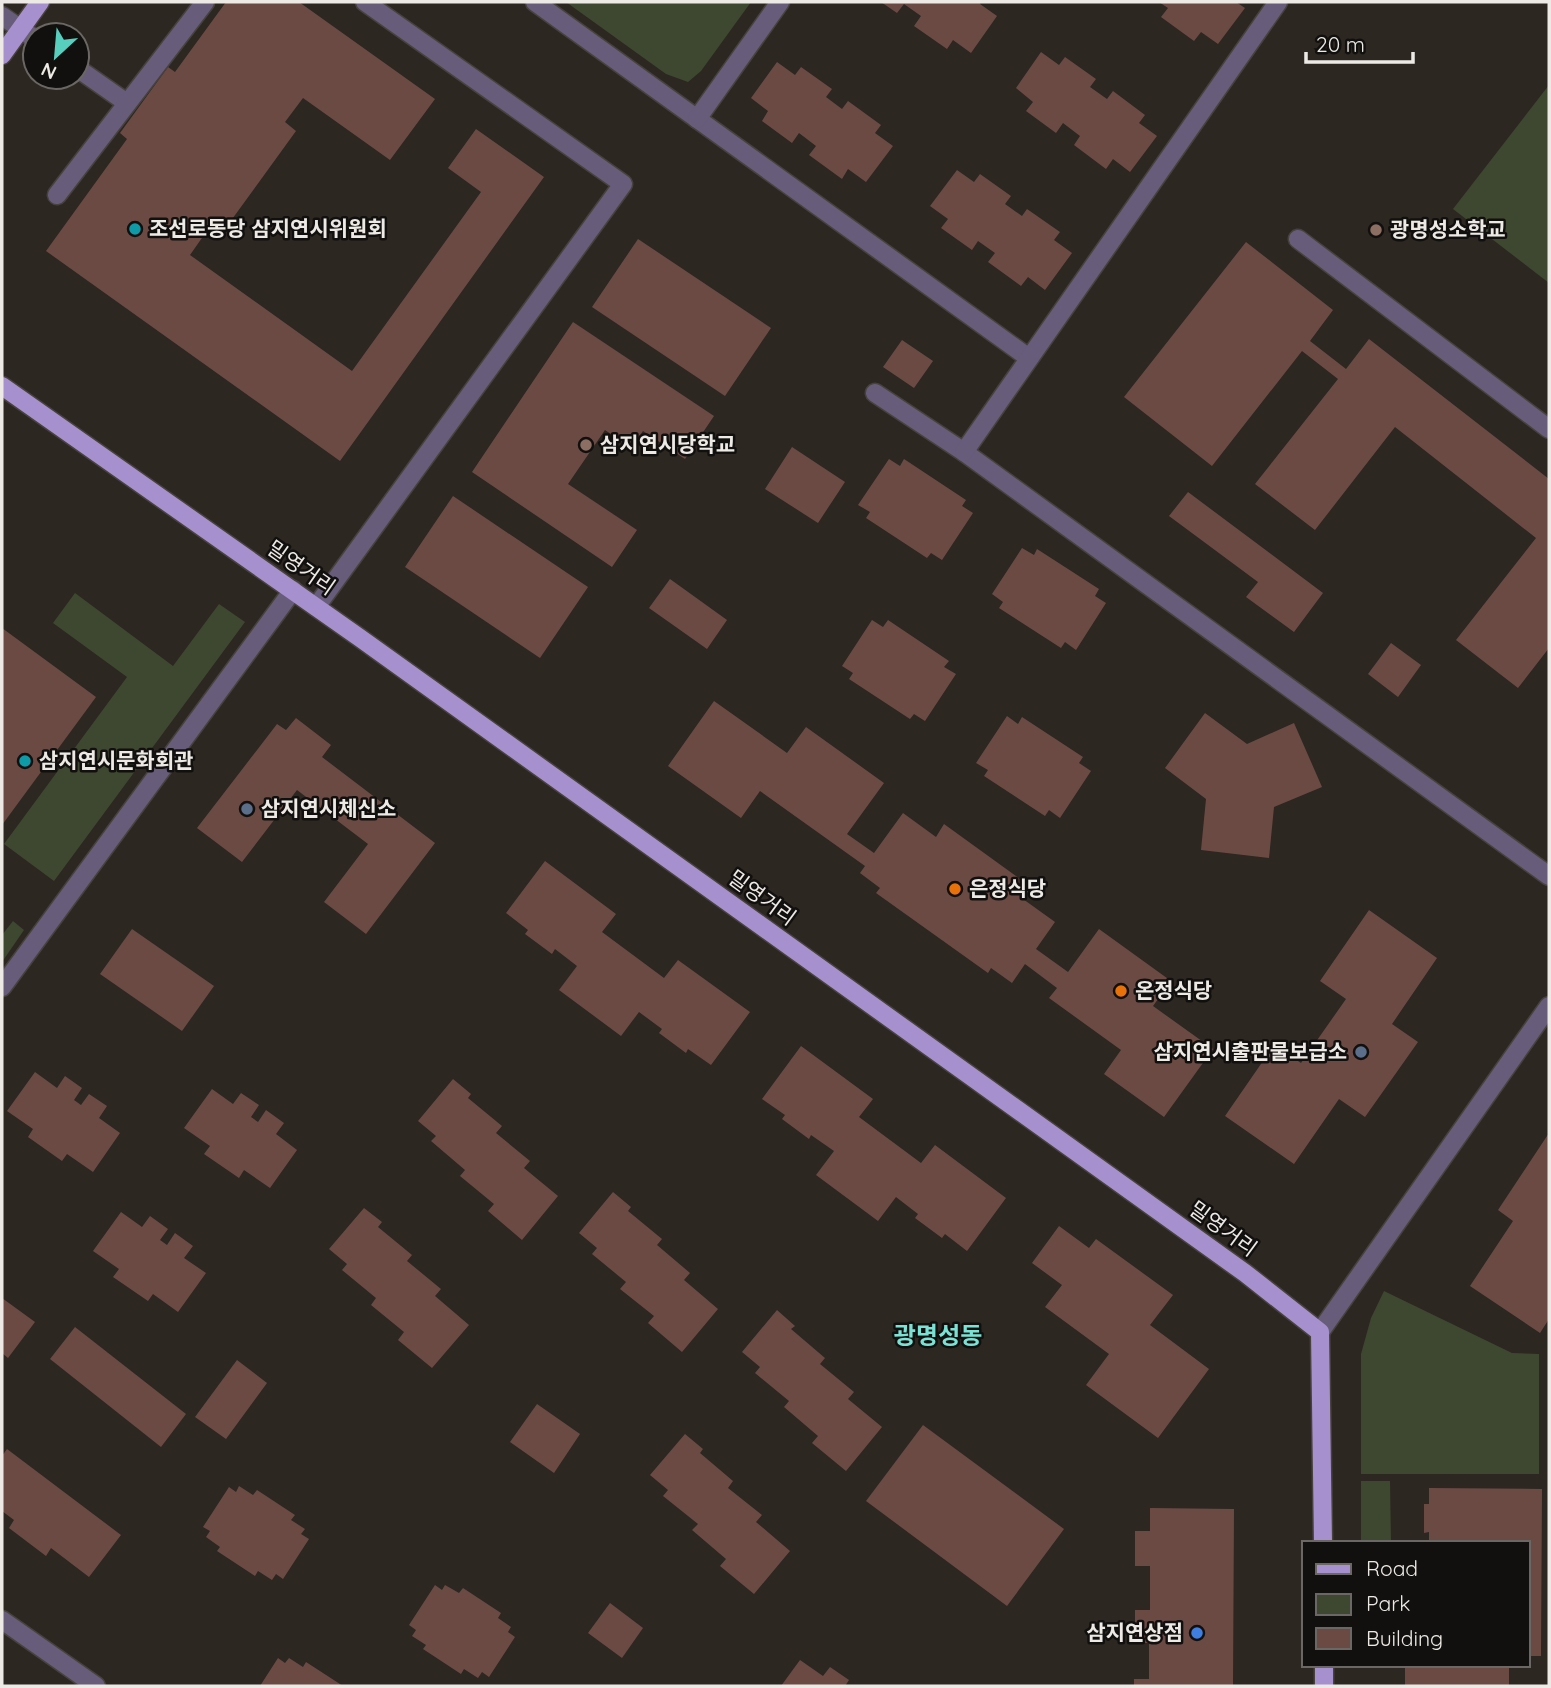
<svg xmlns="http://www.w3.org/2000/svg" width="1551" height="1688" viewBox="0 0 1551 1688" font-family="Quicksand,'Noto Sans KR',sans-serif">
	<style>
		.green { fill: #3e4830 }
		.building { fill: #6c4a44 }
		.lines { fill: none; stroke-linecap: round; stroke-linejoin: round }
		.minor-casing { stroke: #47423d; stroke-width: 21 }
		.major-casing { stroke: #47423d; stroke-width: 21 }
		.minor { stroke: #675c7a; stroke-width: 18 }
		.major { stroke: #a690cd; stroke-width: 18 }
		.culture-dot { fill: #0f9aa8; stroke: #12100e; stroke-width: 2.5 }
		.education-dot { fill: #8d6e63; stroke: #12100e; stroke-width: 2.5 }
		.service-dot { fill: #5c6f8a; stroke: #12100e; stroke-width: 2.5 }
		.food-dot { fill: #e8710a; stroke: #12100e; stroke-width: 2.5 }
		.shop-dot { fill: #3f7fe0; stroke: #12100e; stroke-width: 2.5 }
		.labels { text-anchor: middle; stroke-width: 5; stroke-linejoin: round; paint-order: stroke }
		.poi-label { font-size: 21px; font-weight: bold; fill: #edeae6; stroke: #12100e; text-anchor: start }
		.street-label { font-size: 21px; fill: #edeae6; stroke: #12100e }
		.quarter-label { font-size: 24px; font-weight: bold; fill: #7ae2d4; stroke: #12100e }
	</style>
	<rect width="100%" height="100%" fill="#2c2721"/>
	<g class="green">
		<polygon points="566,2 751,2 701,71 688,82 666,74"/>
		<polygon points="1549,85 1549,283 1453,209"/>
		<polygon points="75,593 173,666 219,604 245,622 54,881 4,844 127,677 53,623"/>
		<polygon points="13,921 24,930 2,962 2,935"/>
		<polygon points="1384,1291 1512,1353 1539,1354 1539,1474 1361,1474 1361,1354 1371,1318"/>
		<polygon points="1361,1481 1390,1481 1391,1543 1361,1543"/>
	</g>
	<g class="building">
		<polygon points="226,2 299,2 435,99 390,160 303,98 285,122 296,131 222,233 211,225 190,255 352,371 481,192 448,168 476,129 544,177 340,461 46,251 127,139 120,133 168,67 175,72"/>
		<polygon points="881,2 981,2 980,4 997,16 971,53 953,40 947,49 914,26 921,16 904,4 897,13"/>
		<polygon points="1159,2 1236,2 1245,8 1218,44 1201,32 1194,41 1161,17 1168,8"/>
		<polygon points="1041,52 1059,65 1065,57 1096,79 1090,87 1107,99 1113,91 1145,115 1139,123 1157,136 1130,172 1113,159 1106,169 1074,145 1080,136 1063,123 1056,133 1026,111 1033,102 1016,88"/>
		<polygon points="777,62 795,75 801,67 832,89 826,97 842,109 848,101 881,125 875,133 893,146 866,182 848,169 842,179 809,155 816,146 799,133 792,143 762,121 768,111 751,98"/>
		<polygon points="957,170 974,182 980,174 1011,196 1005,204 1022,216 1027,209 1060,232 1054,240 1072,253 1045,290 1028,277 1021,286 988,262 995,253 978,241 972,250 941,228 948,219 930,206"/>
		<polygon points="638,239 771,328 725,396 592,307"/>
		<polygon points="1246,242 1333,310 1310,341 1346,369 1369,339 1549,479 1549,648 1518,688 1456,640 1536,538 1395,427 1315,530 1255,484 1338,379 1302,351 1212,466 1124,397"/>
		<polygon points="573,322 714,416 685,459 643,431 631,448 605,430 568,484 637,530 612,567 472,472"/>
		<polygon points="902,340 933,361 914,388 883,367"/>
		<polygon points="792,447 845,482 818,523 765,489"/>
		<polygon points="889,459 900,466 904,459 966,500 962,506 973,513 942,560 931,553 927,558 866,518 870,512 858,505"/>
		<polygon points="1188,492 1323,593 1294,632 1246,597 1258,582 1169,516"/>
		<polygon points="453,496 588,587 540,658 405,567"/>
		<polygon points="1022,548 1034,555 1037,549 1099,589 1095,596 1106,603 1076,650 1065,642 1061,648 999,608 1003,602 992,594"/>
		<polygon points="670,579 727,620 707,649 649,608"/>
		<polygon points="872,620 883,627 888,620 949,661 944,667 956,674 925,721 914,714 910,719 849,679 853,673 842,666"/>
		<polygon points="2,628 96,697 2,825"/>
		<polygon points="1391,643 1421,665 1398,697 1368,674"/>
		<polygon points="714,701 787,753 806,727 884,783 847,834 874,853 903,813 936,837 944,824 1031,887 1023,899 1055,922 1036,949 1068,972 1099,929 1171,981 1153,1006 1213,1049 1164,1117 1104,1074 1121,1050 1049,998 1057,988 1025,964 1012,983 991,968 988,973 876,893 880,888 860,873 865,866 760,791 741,818 668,766"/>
		<polygon points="1205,713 1247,744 1294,723 1322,787 1274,807 1269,858 1201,850 1206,799 1165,768"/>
		<polygon points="1007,716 1018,724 1022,717 1083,757 1079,763 1091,771 1060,818 1049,810 1045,816 984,776 988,770 976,763"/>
		<polygon points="296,718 331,745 322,757 435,843 366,934 324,902 368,844 297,790 242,862 197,828 277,724 286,730"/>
		<polygon points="545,861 616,914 602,932 664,978 678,960 750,1012 711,1065 688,1049 686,1053 659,1033 662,1029 639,1012 621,1036 559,990 577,966 555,949 552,954 525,934 528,930 506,913"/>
		<polygon points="1369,910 1437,958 1392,1024 1418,1042 1365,1117 1339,1099 1294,1164 1225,1116 1274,1045 1301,1063 1346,999 1320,981"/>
		<polygon points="132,929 214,986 182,1031 100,974"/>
		<polygon points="801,1046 873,1099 859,1117 921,1163 935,1145 1006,1198 967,1251 945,1234 942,1238 915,1218 918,1214 896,1197 878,1221 816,1175 834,1151 811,1135 809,1139 782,1119 785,1115 762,1099"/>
		<polygon points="35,1072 57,1088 65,1076 82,1088 74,1100 81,1105 89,1094 107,1106 99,1118 120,1133 93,1172 67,1154 62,1161 28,1137 33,1129 7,1111"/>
		<polygon points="453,1079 471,1094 468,1098 502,1126 496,1133 530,1161 524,1168 558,1196 522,1240 488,1211 494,1204 460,1176 465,1170 431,1141 436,1136 418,1121"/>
		<polygon points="212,1089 233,1104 241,1093 259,1105 251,1117 258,1122 266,1110 284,1123 276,1134 297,1150 270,1188 244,1170 239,1178 204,1154 210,1146 184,1128"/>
		<polygon points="1549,1133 1549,1319 1540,1333 1470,1286 1513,1221 1498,1210"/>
		<polygon points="613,1192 631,1207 628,1211 662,1239 657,1245 690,1273 684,1280 718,1309 682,1352 648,1323 654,1316 620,1289 626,1282 592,1254 597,1248 579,1233"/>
		<polygon points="364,1208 382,1222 378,1227 412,1255 407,1261 441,1289 435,1296 469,1325 432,1368 398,1340 404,1332 371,1305 376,1298 342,1270 347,1264 329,1249"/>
		<polygon points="121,1212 142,1227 150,1216 168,1229 160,1240 167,1245 175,1233 193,1246 184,1258 206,1273 178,1312 153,1294 148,1301 113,1277 119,1269 93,1251"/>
		<polygon points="1059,1226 1089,1248 1096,1239 1173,1295 1150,1325 1209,1369 1158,1438 1086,1385 1109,1354 1045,1307 1062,1285 1032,1263"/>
		<polygon points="2,1298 35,1322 8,1358 2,1353"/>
		<polygon points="777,1310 795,1326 791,1329 825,1358 820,1364 854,1392 848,1399 882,1427 846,1471 812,1443 818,1436 784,1407 789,1401 755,1373 760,1367 742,1352"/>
		<polygon points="75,1327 186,1414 161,1447 50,1359"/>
		<polygon points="237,1360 267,1383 226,1439 195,1417"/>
		<polygon points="537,1404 580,1434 554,1473 510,1442"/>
		<polygon points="923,1425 1064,1529 1007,1606 866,1501"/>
		<polygon points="685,1434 703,1449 700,1453 733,1481 728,1488 762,1515 756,1522 790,1551 754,1594 720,1566 726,1559 692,1530 698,1524 663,1496 668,1490 650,1475"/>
		<polygon points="7,1449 121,1535 89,1577 51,1548 46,1556 9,1528 14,1520 2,1511 2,1456"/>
		<polygon points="239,1486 253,1495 257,1490 295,1515 291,1520 305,1529 301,1534 309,1539 283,1579 276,1574 272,1580 258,1571 255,1576 217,1551 220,1547 206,1537 210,1531 203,1527 229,1487 236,1492"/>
		<polygon points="1429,1488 1542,1489 1541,1656 1528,1656 1528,1543 1429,1543 1429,1532 1424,1533 1424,1504 1429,1504"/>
		<polygon points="1150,1508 1234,1509 1233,1686 1134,1686 1134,1679 1149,1679 1149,1643 1135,1643 1135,1610 1150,1610 1150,1566 1135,1566 1135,1531 1150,1531"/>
		<polygon points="435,1585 442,1590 445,1585 459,1593 463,1588 501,1613 498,1618 511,1627 508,1632 515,1637 489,1677 482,1672 478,1678 464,1669 461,1674 423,1649 426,1645 412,1636 416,1630 409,1625"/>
		<polygon points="610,1603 643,1628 622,1658 588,1633"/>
		<polygon points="278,1658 285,1663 289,1658 303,1667 306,1662 343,1686 260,1686"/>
		<polygon points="800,1660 823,1676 830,1667 849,1680 845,1686 781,1686"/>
		<rect x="1405" y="1665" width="104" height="21"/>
	</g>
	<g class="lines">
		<defs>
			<g id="minor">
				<polyline points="535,2 1029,358"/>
				<polyline points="2,16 35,39"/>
				<polyline points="77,68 127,103"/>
				<polyline points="697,119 780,2"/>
				<polyline points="57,195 205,2"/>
				<polyline points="1298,239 1549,429"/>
				<polyline points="875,393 964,452 1549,876"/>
				<polyline points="964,452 1278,2"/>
				<polyline points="316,607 623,184 365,2"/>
				<polyline points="2,987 293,590"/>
				<polyline points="1320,1332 1549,1006"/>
				<polyline points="2,1620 96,1686"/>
			</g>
			<g id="major">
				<polyline points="2,55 40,2"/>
				<polyline points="2,386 360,638 1245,1273 1320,1332 1323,1543"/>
				<polyline points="1324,1665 1324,1686"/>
			</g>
		</defs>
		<use href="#minor" class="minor-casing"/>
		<use href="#major" class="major-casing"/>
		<use href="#minor" class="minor"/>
		<use href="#major" class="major"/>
	</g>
	<g class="culture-dot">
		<circle cx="135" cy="229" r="7"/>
		<circle cx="25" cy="761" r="7"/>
	</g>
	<g class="education-dot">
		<circle cx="1376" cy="230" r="7"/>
		<circle cx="586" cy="445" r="7"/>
	</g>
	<g class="service-dot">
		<circle cx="247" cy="809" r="7"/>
		<circle cx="1361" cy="1052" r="7"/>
	</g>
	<g class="food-dot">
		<circle cx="955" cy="889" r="7"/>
		<circle cx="1121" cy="991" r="7"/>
	</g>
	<circle class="shop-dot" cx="1197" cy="1633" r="7"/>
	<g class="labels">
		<g class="poi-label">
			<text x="149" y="236">조선로동당 삼지연시위원회</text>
			<text x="1390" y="237">광명성소학교</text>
			<text x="600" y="452">삼지연시당학교</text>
			<text x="39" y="768">삼지연시문화회관</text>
			<text x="261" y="816">삼지연시체신소</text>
			<text x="969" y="896">은정식당</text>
			<text x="1135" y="998">온정식당</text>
			<text x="1347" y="1059" text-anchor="end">삼지연시출판물보급소</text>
			<text x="1183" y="1640" text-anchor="end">삼지연상점</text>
		</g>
		<g class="street-label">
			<text transform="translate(301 568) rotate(35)" y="7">밀영거리</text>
			<text transform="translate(762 898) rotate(36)" y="7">밀영거리</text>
			<text transform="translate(1223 1229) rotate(36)" y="7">밀영거리</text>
		</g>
		<g class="quarter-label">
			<text x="938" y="1344">광명성동</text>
		</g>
	</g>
	<rect width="1551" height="1688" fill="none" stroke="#edeae6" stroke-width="7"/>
	<rect x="1302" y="1541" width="228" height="126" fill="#12100e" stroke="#6a6764" stroke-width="2"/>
	<rect x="1316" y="1564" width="35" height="10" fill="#a690cd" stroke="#6a6764" stroke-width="2"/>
	<text x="1366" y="1576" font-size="21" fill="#edeae6">Road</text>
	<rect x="1316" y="1594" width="35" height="21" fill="#3e4830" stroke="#6a6764" stroke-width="2"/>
	<text x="1366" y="1611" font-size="21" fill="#edeae6">Park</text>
	<rect x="1316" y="1628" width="35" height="21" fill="#6c4a44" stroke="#6a6764" stroke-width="2"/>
	<text x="1366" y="1646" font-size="21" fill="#edeae6">Building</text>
	<g transform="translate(56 56) rotate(206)"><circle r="33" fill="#12100e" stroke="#6a6764" stroke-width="2"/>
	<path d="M0-5L12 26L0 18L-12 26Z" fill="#58cebf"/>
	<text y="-10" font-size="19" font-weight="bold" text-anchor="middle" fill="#edeae6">N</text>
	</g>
	<path d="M1306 52v10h107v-10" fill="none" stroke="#edeae6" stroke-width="3.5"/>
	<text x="1316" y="52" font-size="21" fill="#edeae6" stroke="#12100e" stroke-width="5" paint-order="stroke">20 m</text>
</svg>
